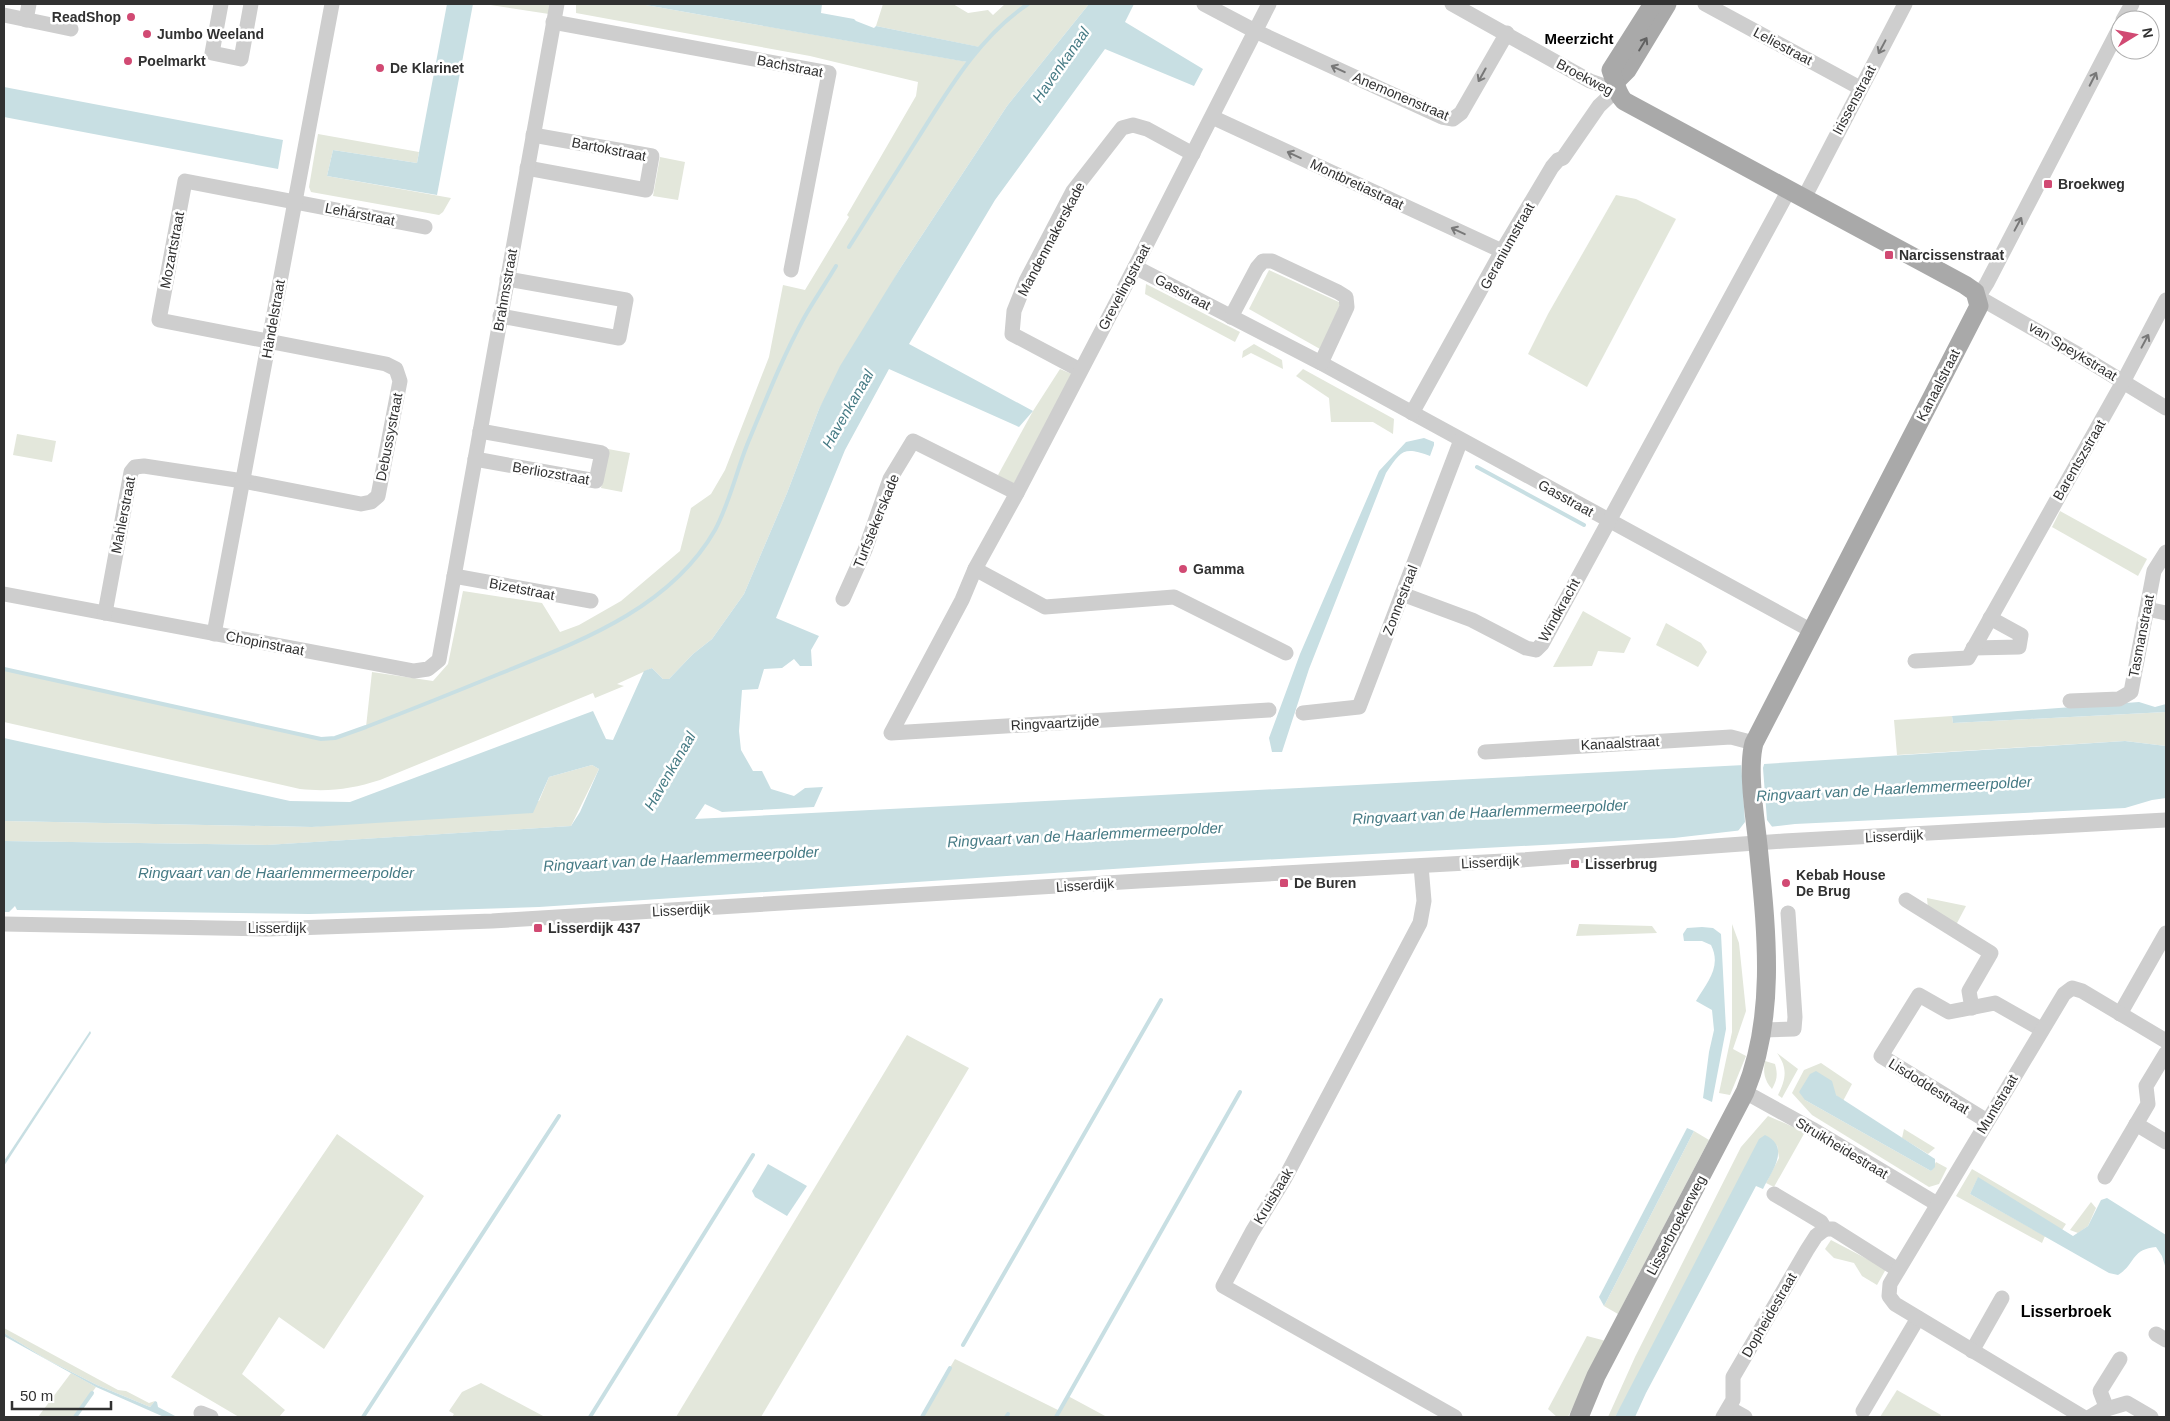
<svg xmlns="http://www.w3.org/2000/svg" width="2170" height="1421" viewBox="0 0 2170 1421" font-family="Arial,sans-serif">
	<style>
		.green { fill: #e3e7db }
		.water { fill: #c8dfe3 }
		.pier { fill: #fff }
		.lines { fill: none; stroke-linecap: round; stroke-linejoin: round }
		.stream { stroke: #c8dfe3; stroke-width: 4 }
		.minor { stroke: #cecece; stroke-width: 15 }
		.major { stroke: #a9a9a9; stroke-width: 19 }
		.oneway { stroke: #616161 }
		.oneway2 { stroke: #787878 }
		.poi-dot { fill: #d14a73; stroke: #fff; stroke-width: 2 }
		.labels { text-anchor: middle; stroke-width: 5; stroke-linejoin: round; paint-order: stroke }
		.poi-label { font-size: 14px; font-weight: bold; fill: #313131; stroke: #fff; text-anchor: start }
		.street-label { font-size: 14px; fill: #313131; stroke: #fff }
		.neighbourhood-label { font-size: 15px; font-weight: bold; fill: #000; stroke: #fff }
		.water-label { font-size: 15px; font-style: italic; fill: #457a84; stroke: #fff }
		.quarter-label { font-size: 16px; font-weight: bold; fill: #000; stroke: #fff }
	</style>
	<rect width="100%" height="100%" fill="#fff"/>
	<g class="green">
		<polygon points="484,4 551,4 549,14"/>
		<path d="M576,4h64l328,58 11,-15 -103,-21 7,-22h70l15,9 20,-3 5,5 12,-11h84l-82,102 -106,161 -82,142 -32,84 -43,101 -32,45 -19,15 -24,25h-6l-11,-11 -35,16 7,2 -29,12 -2,-5 -213,87c-28,9 -51,12 -80,9l-296,-67v-53l317,70 14,-1 31,-11 6,-55 61,9 15,-17 15,-73 79,12 18,29 19,-7 42,-24 59,-50 11,-43 20,-14 14,-24 44,-113 14,-72 22,5 44,-73 -2,-2 69,-119 2,-14 -108,-26 -234,-43z"/>
		<polygon points="318,134 419,152 417,163 333,150 327,176 451,198 443,212 439,215 311,192 309,187"/>
		<polygon points="660,157 685,162 678,200 653,196"/>
		<polygon points="1616,195 1636,199 1676,219 1587,387 1528,354 1548,314"/>
		<polygon points="1269,270 1341,303 1320,349 1249,309"/>
		<polygon points="1146,284 1240,332 1235,342 1145,294"/>
		<polygon points="1254,344 1282,360 1283,369 1251,353 1242,358 1243,351"/>
		<polygon points="1060,369 1072,374 1012,487 998,475 1033,411"/>
		<polygon points="1303,369 1394,419 1393,434 1373,422 1331,422 1329,398 1296,376"/>
		<polygon points="17,434 56,441 52,462 13,455"/>
		<polygon points="608,449 630,453 622,492 601,488"/>
		<polygon points="2060,511 2147,559 2138,576 2052,527"/>
		<polygon points="1583,611 1631,638 1624,653 1598,651 1592,666 1553,667"/>
		<polygon points="1666,623 1701,643 1707,652 1698,667 1656,645"/>
		<polygon points="2166,712 2166,746 2125,741 1897,755 1894,720 1952,716 1953,723"/>
		<polygon points="592,765 599,769 571,826 267,845 4,841 4,821 312,827 539,801 549,777"/>
		<polygon points="1927,898 1966,906 1956,925 1928,909"/>
		<polygon points="1579,924 1652,926 1657,933 1576,936"/>
		<polygon points="1732,924 1739,943 1746,1011 1733,1049 1746,1056 1730,1095 1719,1093 1732,1032"/>
		<polygon points="907,1035 969,1068 761,1417 676,1417"/>
		<path d="M1777,1053l21,16 -16,29 -4,-3c8,-16 10,-27 -1,-42z"/>
		<path d="M1765,1061l10,3c3,11 2,16 -3,25 -8,-9 -9,-17 -7,-28z"/>
		<polygon points="1821,1063 1852,1084 1843,1101 1836,1095 1805,1100 1931,1171 1936,1162 1947,1168 1939,1184 1929,1187 1812,1115 1792,1093 1804,1070"/>
		<polygon points="1768,1116 1805,1132 1774,1187 1766,1183 1779,1158 1777,1145 1615,1417 1608,1417 1635,1357 1741,1147"/>
		<polygon points="1904,1129 1935,1148 1928,1154 1902,1138"/>
		<polygon points="1694,1131 1709,1140 1618,1314 1604,1306"/>
		<polygon points="337,1134 424,1196 324,1349 279,1317 242,1374 285,1410 279,1417 239,1417 171,1377"/>
		<polygon points="1972,1169 2066,1224 2062,1230 1978,1178 1970,1194 2045,1236 2042,1243 1956,1196"/>
		<polygon points="2091,1202 2096,1208 2088,1226 2078,1233 2070,1230"/>
		<polygon points="1831,1240 1886,1269 1877,1285 1862,1276 1854,1263 1834,1258 1825,1249"/>
		<polygon points="4,1328 118,1390 126,1391 149,1403 155,1401 150,1407 97,1385 46,1359 4,1333"/>
		<polygon points="1587,1336 1606,1341 1568,1417 1557,1417 1548,1409"/>
		<polygon points="955,1359 1060,1411 1068,1396 1107,1417 921,1417"/>
		<polygon points="71,1373 96,1387 74,1417 38,1417"/>
		<polygon points="481,1383 545,1417 452,1417 454,1414 449,1411 462,1392"/>
		<polygon points="1897,1390 1941,1415 1940,1417 1880,1417"/>
	</g>
	<g class="water">
		<polygon points="447,4 473,4 437,195 327,176 333,150 417,163"/>
		<polygon points="640,4 822,4 821,13 854,19 856,21 874,28 876,26 980,47 968,62 961,61"/>
		<polygon points="1089,4 1134,4 1125,22 1203,69 1194,86 1105,49 995,200 909,344 1033,411 1019,427 889,369 845,450 776,618 819,636 811,650 812,666 800,666 794,659 782,668 764,669 758,689 742,690 739,731 741,750 753,771 762,771 771,789 794,796 805,788 823,787 814,807 722,812 705,804 695,819 1764,764 2125,741 2166,746 2166,798 2152,800 2125,808 1795,824 1674,838 1203,863 539,907 310,914 17,910 15,906 9,912 4,912 4,841 266,845 571,826 580,812 599,769 592,765 549,777 533,813 312,827 4,821 4,738 290,801 350,802 593,711 606,739 613,740 644,671 652,668 663,679 669,679 693,654 712,639 744,594 787,493 819,409 840,366 901,267 1007,106"/>
		<polygon points="4,87 283,140 278,169 4,117"/>
		<path d="M1424,438l10,4v3l-4,11c-27,-10 -29,-5 -44,17l-77,196 -27,83h-10l-3,-14 31,-84 79,-183 27,-29z"/>
		<polygon points="2139,702 2155,707 2166,704 2166,712 1953,723 1952,716"/>
		<path d="M1702,927l11,1 8,6 5,95 -14,73 -9,-4 6,-46 5,-22 -2,-20 -16,-9c11,-19 26,-34 15,-56l-9,-4h-18l-1,-7 4,-6z"/>
		<polygon points="90,1031 91,1033 4,1166 4,1161"/>
		<polygon points="1816,1071 1832,1081 1836,1095 1935,1159 1935,1167 1931,1171 1805,1100 1799,1092 1810,1074"/>
		<polygon points="1687,1128 1694,1131 1604,1306 1599,1297"/>
		<path d="M1765,1135c26,12 7,36 -2,54l-7,-3 -110,207 -11,24h-20l144,-278z"/>
		<polygon points="768,1164 807,1186 787,1216 755,1197 752,1191"/>
		<path d="M1978,1177l95,59 15,-10 13,-26 6,-2 59,37v34l-4,-13 -6,-9c-25,2 -21,18 -38,28l-9,-2 -139,-79z"/>
		<polygon points="4,1333 46,1359 97,1385 150,1407 155,1401 157,1402 158,1407 177,1417 164,1417 96,1387 4,1336"/>
	</g>
	<polygon class="pier" points="1741,761 1765,761 1763,768 1767,820 1773,828 1738,831 1745,822"/>
	<g class="lines">
		<g class="stream">
			<path d="M849,247c23,-36 46,-73 69,-109 31,-49 61,-101 110,-134"/>
			<polyline points="1477,467 1584,525"/>
			<path d="M4,669l317,70 14,-1 31,-11c44,-17 89,-35 133,-53 79,-32 171,-65 216,-144 14,-26 21,-57 32,-85 18,-43 35,-87 57,-127 10,-18 22,-35 32,-52"/>
			<polyline points="963,1345 1161,1000"/>
			<polyline points="75,1417 92,1393"/>
			<polyline points="363,1417 559,1116"/>
			<polyline points="590,1417 753,1155"/>
			<polyline points="922,1417 950,1368"/>
			<polyline points="1006,1417 1008,1414"/>
			<polyline points="1056,1417 1240,1092"/>
		</g>
		<g class="minor">
			<polyline points="221,4 212,53 241,59 251,4"/>
			<polyline points="1204,4 1255,31 1418,106 1442,117 1453,119 1461,113 1507,33"/>
			<polyline points="1705,4 1860,88"/>
			<polyline points="4,15 71,29"/>
			<polyline points="26,20 29,4"/>
			<polyline points="2123,20 2132,4"/>
			<polyline points="553,22 829,73 791,270"/>
			<polyline points="2120,27 1987,283 1978,297 2074,352 2166,408"/>
			<polyline points="1212,117 1502,251"/>
			<polyline points="527,168 646,190 652,156 533,135"/>
			<polyline points="1804,198 1905,4"/>
			<polyline points="1135,267 1321,363 1812,631"/>
			<polyline points="500,316 619,338 626,300 507,279"/>
			<polyline points="1231,317 1257,268 1263,261 1272,261 1338,292 1346,297 1347,307 1321,363"/>
			<polyline points="1080,370 1012,334 1014,311 1026,281 1073,191 1122,128 1133,125 1147,129 1193,154"/>
			<polyline points="1412,413 1502,251 1552,167 1558,160 1563,158 1599,106 1616,90 1590,81 1452,4"/>
			<polyline points="475,459 596,481 602,453 480,431"/>
			<polyline points="975,569 1045,607 1174,597 1286,653"/>
			<polyline points="454,576 591,601"/>
			<polyline points="4,594 414,671 428,669 439,660 557,4"/>
			<polyline points="1402,594 1472,620 1526,648 1536,650 1542,644 1789,190"/>
			<polyline points="843,599 865,550 890,479 913,441 1017,493"/>
			<polyline points="2147,609 2166,613"/>
			<polyline points="105,613 131,472 135,467 144,466 243,481 361,504 371,502 378,496 400,381 396,369 386,364 159,320 185,181 425,227"/>
			<polyline points="214,634 332,4"/>
			<polyline points="1973,648 2019,647 2021,635 1990,618"/>
			<polyline points="1915,661 1968,658 2123,382 2166,300"/>
			<polyline points="2070,701 2119,699 2131,692 2154,571 2166,552"/>
			<polyline points="1269,710 891,733 962,600 975,569 1017,493 1135,267 1269,4"/>
			<polyline points="1303,713 1359,707 1461,440"/>
			<polyline points="1485,752 1731,737 1754,743"/>
			<polyline points="1421,866 1424,901 1420,923 1285,1178 1252,1232 1223,1286 1455,1417"/>
			<polyline points="1906,900 1991,953 1969,991 1972,1008"/>
			<polyline points="4,924 267,929 492,921 1139,881 1522,860 1784,841 2166,820"/>
			<polyline points="2120,1014 2166,933"/>
			<polyline points="1763,1030 1794,1029 1795,1017 1788,913"/>
			<polyline points="1745,1092 1812,1129 1937,1204"/>
			<polyline points="1987,1121 1881,1056 1919,995 1949,1012 1995,1003 2041,1029"/>
			<polyline points="2136,1124 2166,1142"/>
			<polyline points="2105,1177 2148,1104 2146,1086 2166,1053"/>
			<polyline points="1774,1194 1821,1222 1825,1229 1833,1229 1898,1270"/>
			<polyline points="2156,1334 2166,1340"/>
			<polyline points="1972,1351 2002,1298"/>
			<polyline points="1729,1408 1745,1417"/>
			<polyline points="2107,1409 2100,1391 2120,1359"/>
			<polyline points="1863,1411 1918,1318"/>
			<polyline points="201,1413 211,1417"/>
			<polyline points="1723,1417 1733,1400 1733,1377 1807,1250 1816,1236 1825,1229"/>
			<polyline points="2083,1417 1895,1304 1889,1296 1890,1284 2064,994 2072,988 2082,991 2166,1041"/>
			<polyline points="2090,1417 2100,1411 2127,1403 2151,1417"/>
		</g>
		<g class="major">
			<polyline points="1616,81 1627,70 1667,4"/>
			<path d="M1579,1417l17,-41 149,-284c32,-78 21,-165 13,-247 -3,-28 -11,-76 -4,-102l225,-437 -4,-14 -10,-7 -341,-184c-9,-10 -8,-19 -13,-31l42,-66"/>
		</g>
	</g>
	<defs><path id="oneway-shaft" d="M-6 0H5M1.5-3L5.5 0L1.5 3" fill="none" stroke-width="1.6" stroke-linecap="round" stroke-linejoin="round" transform="scale(1.25)"/></defs>
	<use class="oneway" href="#oneway-shaft" transform="translate(1643 44) rotate(-59)"/>
	<g class="oneway2">
		<use href="#oneway-shaft" transform="translate(1882 47) rotate(118)"/>
		<use href="#oneway-shaft" transform="translate(1338 69) rotate(-155)"/>
		<use href="#oneway-shaft" transform="translate(1482 75) rotate(119)"/>
		<use href="#oneway-shaft" transform="translate(2093 79) rotate(-63)"/>
		<use href="#oneway-shaft" transform="translate(1294 155) rotate(-155)"/>
		<use href="#oneway-shaft" transform="translate(2018 224) rotate(-62)"/>
		<use href="#oneway-shaft" transform="translate(1458 231) rotate(-155)"/>
		<use href="#oneway-shaft" transform="translate(2145 341) rotate(-62)"/>
	</g>
	<g class="poi-dot">
		<circle cx="131" cy="17" r="5"/>
		<circle cx="147" cy="34" r="5"/>
		<circle cx="128" cy="61" r="5"/>
		<circle cx="380" cy="68" r="5"/>
		<rect x="2043" y="179" width="10" height="10" rx="2.5"/>
		<rect x="1884" y="250" width="10" height="10" rx="2.5"/>
		<circle cx="1183" cy="569" r="5"/>
		<rect x="1570" y="859" width="10" height="10" rx="2.5"/>
		<rect x="1279" y="878" width="10" height="10" rx="2.5"/>
		<circle cx="1786" cy="883" r="5"/>
		<rect x="533" y="923" width="10" height="10" rx="2.5"/>
	</g>
	<g class="labels">
		<g class="poi-label">
			<text x="121" y="22" text-anchor="end">ReadShop</text>
			<text x="157" y="39">Jumbo Weeland</text>
			<text x="138" y="66">Poelmarkt</text>
			<text x="390" y="73">De Klarinet</text>
			<text x="2058" y="189">Broekweg</text>
			<text x="1899" y="260">Narcissenstraat</text>
			<text x="1193" y="574">Gamma</text>
			<text x="1585" y="869">Lisserbrug</text>
			<text x="1796" y="880">Kebab House<tspan x="1796" dy="16">De Brug</tspan></text>
			<text x="1294" y="888">De Buren</text>
			<text x="548" y="933">Lisserdijk 437</text>
		</g>
		<g class="street-label">
			<text transform="translate(1783 46) rotate(28)" y="5">Leliestraat</text>
			<text transform="translate(790 66) rotate(11)" y="5">Bachstraat</text>
			<text transform="translate(1585 77) rotate(28)" y="5">Broekweg</text>
			<text transform="translate(1401 96) rotate(23)" y="5">Anemonenstraat</text>
			<text transform="translate(1854 100) rotate(-62)" y="5">Irissenstraat</text>
			<text transform="translate(609 149) rotate(11)" y="5">Bartokstraat</text>
			<text transform="translate(1357 184) rotate(25)" y="5">Montbretiastraat</text>
			<text transform="translate(360 214) rotate(11)" y="5">Lehárstraat</text>
			<text transform="translate(1051 239) rotate(-62)" y="5">Mandenmakerskade</text>
			<text transform="translate(1507 246) rotate(-61)" y="5">Geraniumstraat</text>
			<text transform="translate(172 250) rotate(-79)" y="5">Mozartstraat</text>
			<text transform="translate(1124 287) rotate(-62)" y="5">Grevelingstraat</text>
			<text transform="translate(505 290) rotate(-80)" y="5">Brahmsstraat</text>
			<text transform="translate(1183 292) rotate(28)" y="5">Gasstraat</text>
			<text transform="translate(273 319) rotate(-80)" y="5">Händelstraat</text>
			<text transform="translate(2073 351) rotate(31)" y="5">van Speykstraat</text>
			<text transform="translate(1938 385) rotate(-63)" y="5">Kanaalstraat</text>
			<text transform="translate(389 437) rotate(-79)" y="5">Debussystraat</text>
			<text transform="translate(2079 460) rotate(-60)" y="5">Barentszstraat</text>
			<text transform="translate(551 473) rotate(10)" y="5">Berliozstraat</text>
			<text transform="translate(1566 498) rotate(29)" y="5">Gasstraat</text>
			<text transform="translate(123 515) rotate(-79)" y="5">Mahlerstraat</text>
			<text transform="translate(876 521) rotate(-68)" y="5">Turfstekerskade</text>
			<text transform="translate(522 589) rotate(11)" y="5">Bizetstraat</text>
			<text transform="translate(1400 600) rotate(-69)" y="5">Zonnestraal</text>
			<text transform="translate(1559 610) rotate(-61)" y="5">Windkracht</text>
			<text transform="translate(2141 636) rotate(-79)" y="5">Tasmanstraat</text>
			<text transform="translate(265 643) rotate(11)" y="5">Chopinstraat</text>
			<text transform="translate(1055 723) rotate(-3)" y="5">Ringvaartzijde</text>
			<text transform="translate(1620 743) rotate(-3)" y="5">Kanaalstraat</text>
			<text transform="translate(1894 836) rotate(-3)" y="5">Lisserdijk</text>
			<text transform="translate(1490 862) rotate(-3)" y="5">Lisserdijk</text>
			<text transform="translate(1085 885) rotate(-4)" y="5">Lisserdijk</text>
			<text transform="translate(681 910) rotate(-3)" y="5">Lisserdijk</text>
			<text x="277" y="933">Lisserdijk</text>
			<text transform="translate(1929 1086) rotate(32)" y="5">Lisdoddestraat</text>
			<text transform="translate(1997 1104) rotate(-59)" y="5">Muntstraat</text>
			<text transform="translate(1842 1148) rotate(31)" y="5">Struikheidestraat</text>
			<text transform="translate(1273 1196) rotate(-59)" y="5">Kruisbaak</text>
			<text transform="translate(1676 1225) rotate(-62)" y="5">Lisserbroekerweg</text>
			<text transform="translate(1769 1315) rotate(-60)" y="5">Dopheidestraat</text>
		</g>
		<g class="neighbourhood-label">
			<text x="1579" y="44">Meerzicht</text>
		</g>
		<g class="water-label">
			<text transform="translate(1061 65) rotate(-55)" y="5">Havenkanaal</text>
			<text transform="translate(848 409) rotate(-60)" y="5">Havenkanaal</text>
			<text transform="translate(670 771) rotate(-60)" y="5">Havenkanaal</text>
			<text transform="translate(1894 789) rotate(-3)" y="5">Ringvaart van de Haarlemmermeerpolder</text>
			<text transform="translate(1490 812) rotate(-3)" y="5">Ringvaart van de Haarlemmermeerpolder</text>
			<text transform="translate(1085 835) rotate(-3)" y="5">Ringvaart van de Haarlemmermeerpolder</text>
			<text transform="translate(681 859) rotate(-3)" y="5">Ringvaart van de Haarlemmermeerpolder</text>
			<text x="276" y="878">Ringvaart van de Haarlemmermeerpolder</text>
		</g>
		<g class="quarter-label">
			<text x="2066" y="1317">Lisserbroek</text>
		</g>
	</g>
	<rect width="2170" height="1421" fill="none" stroke="#313131" stroke-width="10"/>
	<g transform="translate(2135 35) rotate(80)"><circle r="24" fill="#ffffff" stroke="#adadad"/>
	<path d="M0-4L9 19L0 12L-9 19Z" fill="#d14a73"/>
	<text y="-8" font-size="14" font-weight="bold" text-anchor="middle" fill="#313131">N</text>
	</g>
	<path d="M12 1401v8h99v-8" fill="none" stroke="#313131" stroke-width="2.5"/>
	<text x="20" y="1401" font-size="15" fill="#313131" stroke="#ffffff" stroke-width="4" paint-order="stroke">50 m</text>
</svg>
